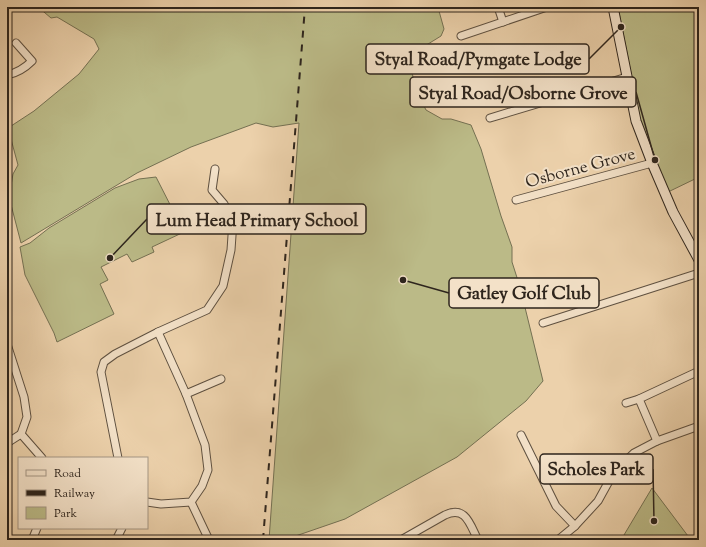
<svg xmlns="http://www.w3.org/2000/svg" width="706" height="547" viewBox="0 0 706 547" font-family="'Sorts Mill Goudy',serif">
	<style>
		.green { fill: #bbba87; stroke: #747052 }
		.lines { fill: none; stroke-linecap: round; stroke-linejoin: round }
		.street-casing { stroke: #5e5040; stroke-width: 9 }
		.secondary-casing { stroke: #2e251d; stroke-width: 11 }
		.street { stroke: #f3e1c8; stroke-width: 7 }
		.secondary { stroke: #f3e1c8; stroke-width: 9 }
		.rail { stroke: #2e251d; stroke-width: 2; stroke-dasharray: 7 7; stroke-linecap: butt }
		.labels { text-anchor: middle; stroke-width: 4; stroke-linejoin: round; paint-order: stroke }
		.street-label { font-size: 17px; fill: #2e251d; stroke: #f3e1c8 }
		.leader { fill: none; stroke: #2e251d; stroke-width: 1.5 }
		.callout-dot { fill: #2e251d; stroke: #f3e1c8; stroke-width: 1.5 }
		.callout { fill: #f3e1c8; stroke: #2e251d; stroke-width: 1.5 }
		.callout-label { font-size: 18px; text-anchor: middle; font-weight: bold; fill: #2e251d }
	</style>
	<rect width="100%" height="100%" fill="#ecd1ab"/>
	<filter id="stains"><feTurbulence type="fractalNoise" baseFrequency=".005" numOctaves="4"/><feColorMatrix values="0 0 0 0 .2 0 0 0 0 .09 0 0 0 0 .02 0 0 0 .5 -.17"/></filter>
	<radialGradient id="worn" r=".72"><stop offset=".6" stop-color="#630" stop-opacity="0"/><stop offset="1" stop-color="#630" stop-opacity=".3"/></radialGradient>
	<g class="green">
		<polygon points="38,7 439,7 439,11 444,29 441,36 407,57 419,96 426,110 442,119 451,119 471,125 481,149 501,216 512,247 512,262 520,287 543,381 526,401 457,457 345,519 284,540 269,540 299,123 273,127 256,123 191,147 137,173 21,243 9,197 13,174 18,165 8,128 34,111 79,74 99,49 94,39 57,17 51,18"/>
		<polygon points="618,7 699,7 699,177 668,192 641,124"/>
		<polygon points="156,177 184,232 152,247 154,252 132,262 127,254 101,267 108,280 100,284 114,314 57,342 54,333 25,275 20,247 30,243 49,228 115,188 139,179"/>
		<polygon points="652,488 691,540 621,540"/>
	</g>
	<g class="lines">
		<defs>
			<g id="street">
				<polyline points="498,7 503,22"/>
				<polyline points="461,36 547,7"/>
				<path d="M7,75c10,-2 17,-6 25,-14l-16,-18"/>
				<polyline points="490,118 627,77"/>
				<polyline points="516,200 652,163"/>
				<polyline points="543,323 699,273"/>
				<polyline points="7,344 24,397 27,417 21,434 7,443"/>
				<polyline points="186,394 221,379"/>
				<polyline points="626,403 639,399"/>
				<polyline points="21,434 42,458"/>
				<polyline points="521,435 556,506 575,526"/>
				<polyline points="657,441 639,399 699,371"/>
				<polyline points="118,458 101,372 104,362 115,354 158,332 207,310 223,286 231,250 233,221 224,204 212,190 215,169"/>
				<polyline points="147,502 161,504 191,502 202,486 208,470 205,445 186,394 158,332"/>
				<polyline points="191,502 209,540"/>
				<polyline points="32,540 37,528"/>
				<polyline points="116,540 122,528"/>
				<path d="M401,540l44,-25c21,-10 25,10 33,25"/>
				<polyline points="558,540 575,526 598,501 614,472 634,453 657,441 699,426"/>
			</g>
			<polyline id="secondary" points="613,7 636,121 652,163 673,212 699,260"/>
		</defs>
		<use href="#street" class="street-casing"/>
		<use href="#secondary" class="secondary-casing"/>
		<use href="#street" class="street"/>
		<use href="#secondary" class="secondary"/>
		<polyline class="rail" points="263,540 305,7"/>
	</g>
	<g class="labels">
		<g class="street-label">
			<text transform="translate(580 167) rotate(-15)" y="6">Osborne Grove</text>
		</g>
	</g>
	<path class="leader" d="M621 27L589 59M655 160L636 92M110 258L147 219M403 280L449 293M654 521L653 469"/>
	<g class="callout-dot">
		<circle cx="621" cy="27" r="4"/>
		<circle cx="655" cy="160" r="4"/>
		<circle cx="110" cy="258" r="4"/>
		<circle cx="403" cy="280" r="4"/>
		<circle cx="654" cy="521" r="4"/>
	</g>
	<g class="callout">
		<rect x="366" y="44" width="223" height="30" rx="4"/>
		<rect x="410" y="77" width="226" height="30" rx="4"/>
		<rect x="147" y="204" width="219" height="30" rx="4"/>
		<rect x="449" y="278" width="150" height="30" rx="4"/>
		<rect x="540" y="454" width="113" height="30" rx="4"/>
	</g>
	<g class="callout-label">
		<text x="478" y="65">Styal Road/Pymgate Lodge</text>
		<text x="523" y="99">Styal Road/Osborne Grove</text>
		<text x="257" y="226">Lum Head Primary School</text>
		<text x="524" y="299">Gatley Golf Club</text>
		<text x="596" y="475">Scholes Park</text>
	</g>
	<rect width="706" height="547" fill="none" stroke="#ecd1ab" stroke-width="24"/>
	<rect x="8" y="8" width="690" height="531" fill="none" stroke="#2e251d" stroke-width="2"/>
	<rect x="12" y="12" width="682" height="523" fill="none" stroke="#2e251d"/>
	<rect x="18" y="457" width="130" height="72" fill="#f3e1c8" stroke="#a49684"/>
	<rect x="26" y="470" width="20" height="6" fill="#f3e1c8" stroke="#a49684"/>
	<text x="54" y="477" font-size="12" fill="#2e251d">Road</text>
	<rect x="26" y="490" width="20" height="6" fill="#2e251d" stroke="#a49684"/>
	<text x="54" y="497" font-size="12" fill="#2e251d">Railway</text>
	<rect x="26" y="507" width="20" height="12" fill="#bbba87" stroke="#a49684"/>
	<text x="54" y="517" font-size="12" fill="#2e251d">Park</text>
	<rect width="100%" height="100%" filter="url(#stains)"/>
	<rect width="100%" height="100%" fill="url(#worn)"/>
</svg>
